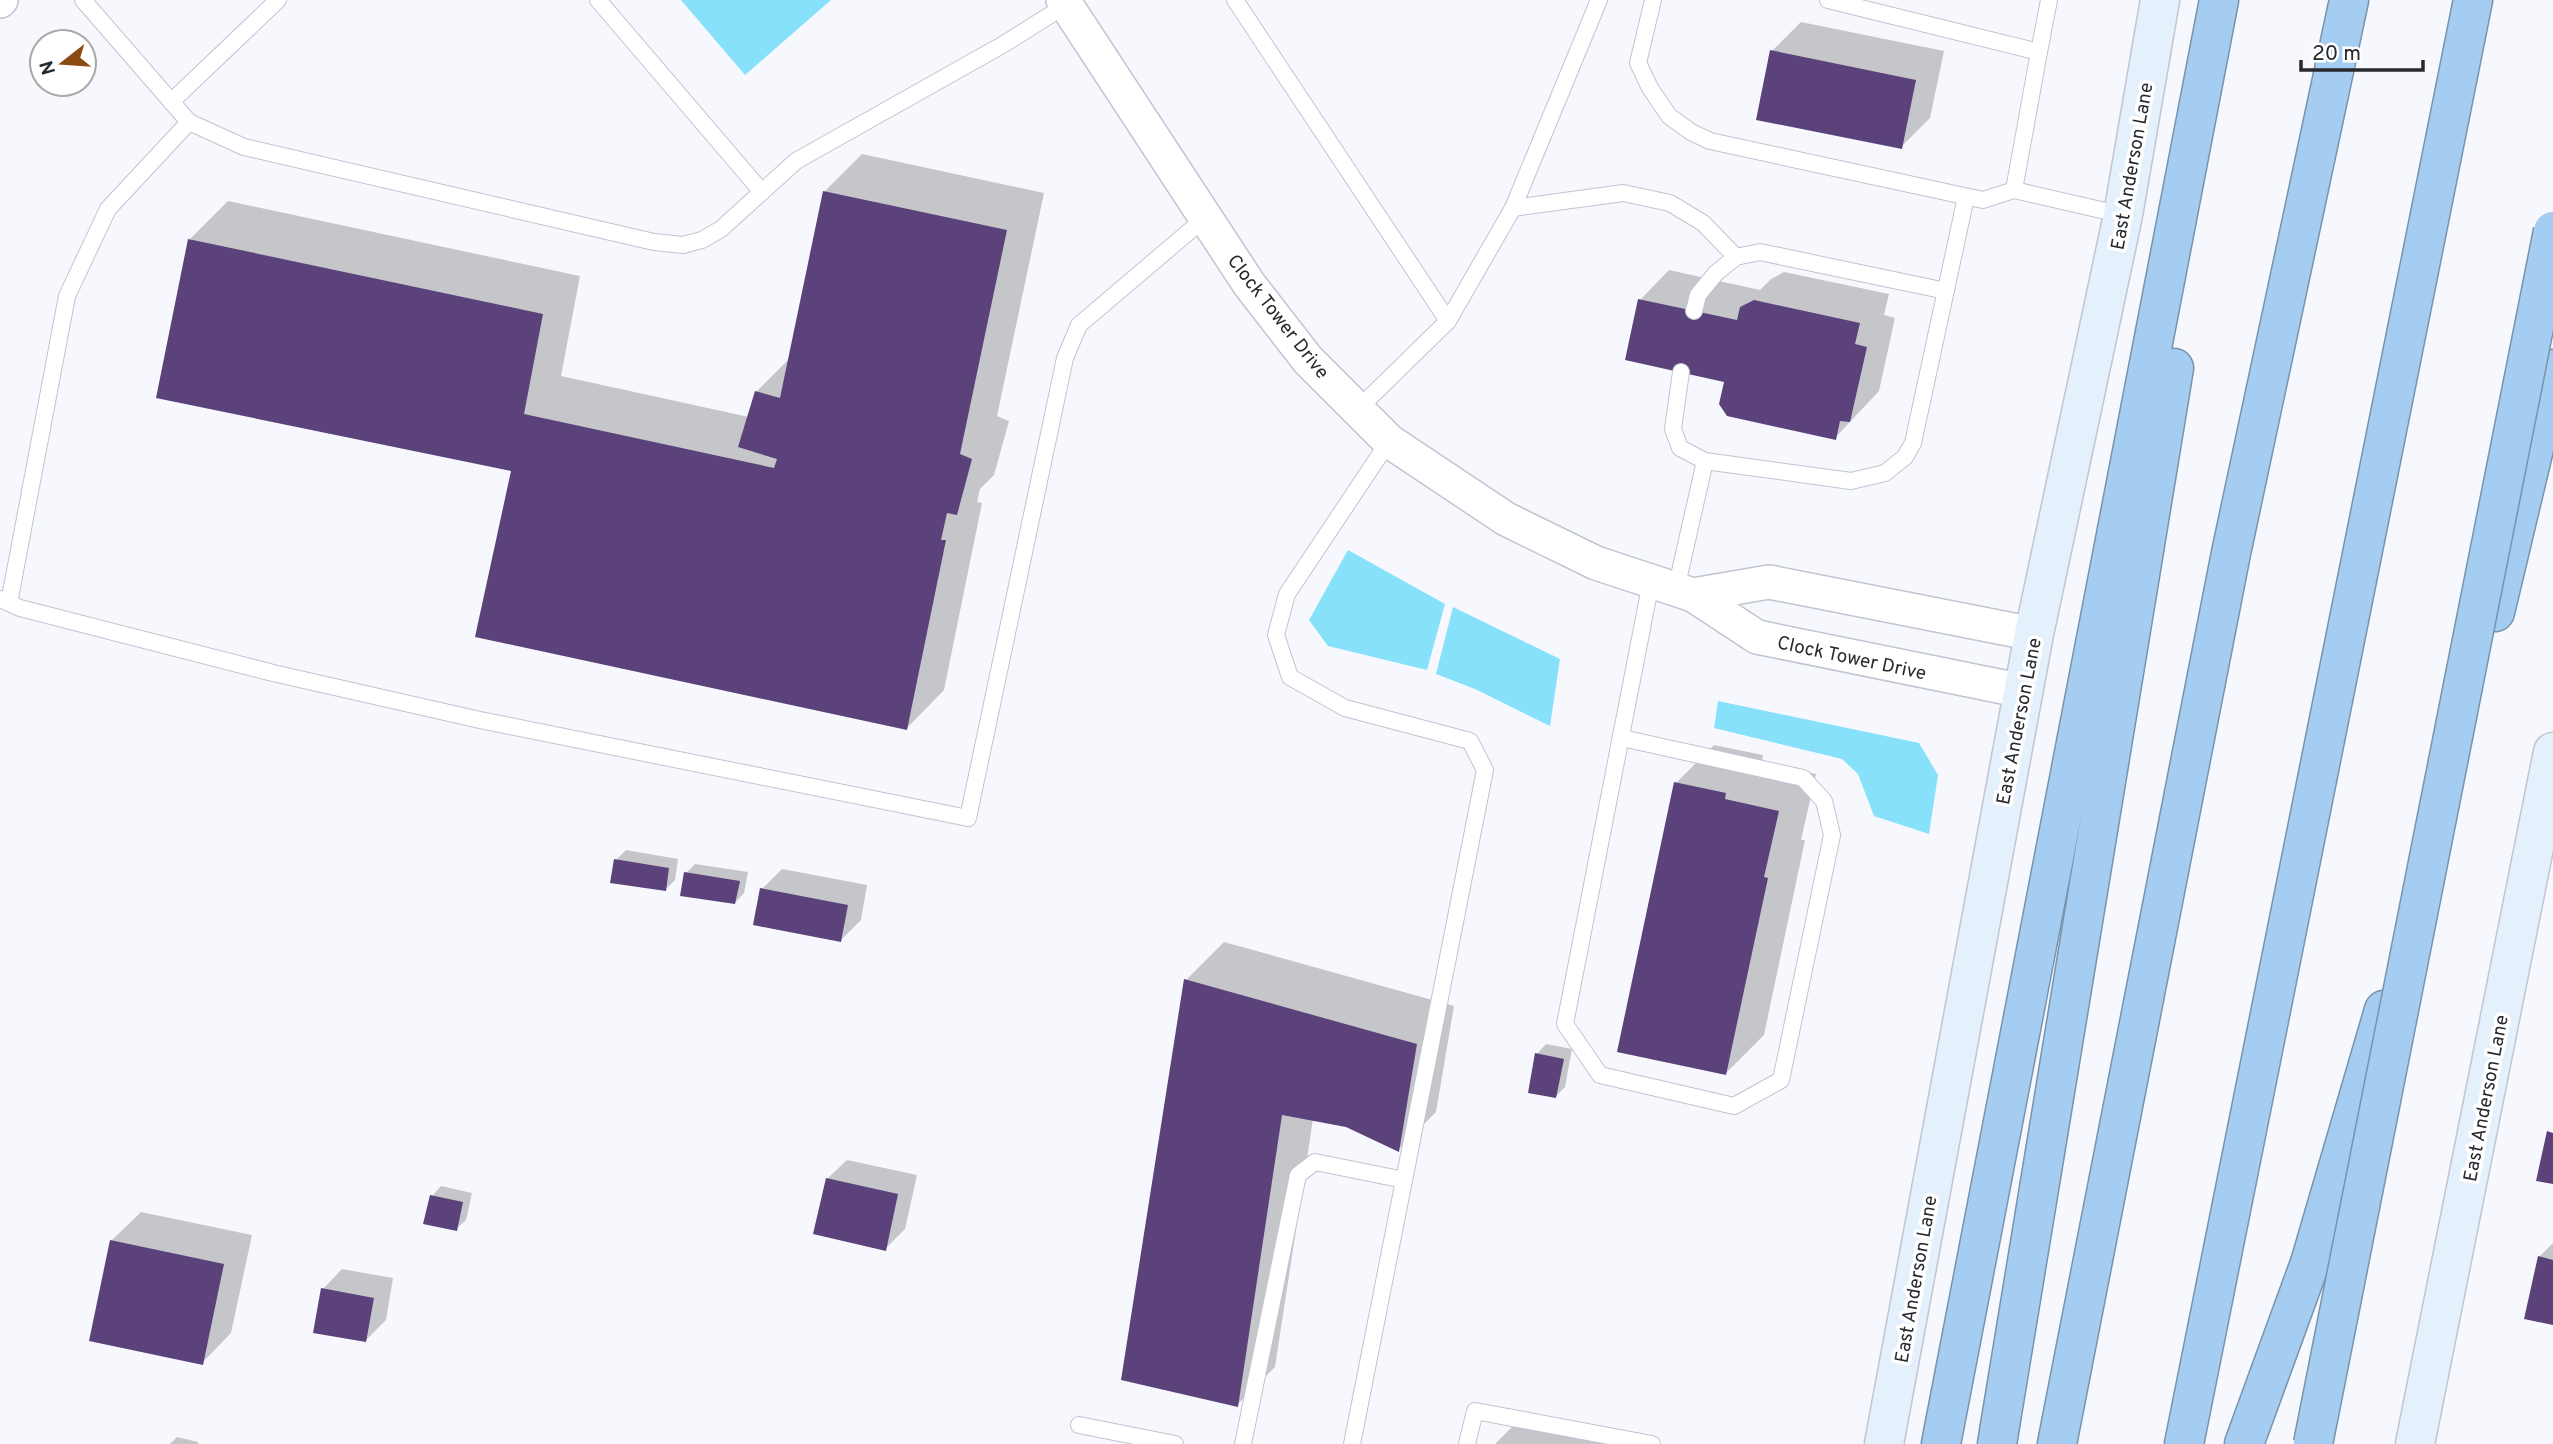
<svg xmlns="http://www.w3.org/2000/svg" width="2553" height="1444" viewBox="0 0 2553 1444" font-family="Overpass,sans-serif">
	<style>
		.water { fill: #87e1fb }
		.shadow { fill: #0003 }
		.building { fill: #5b427a }
		.lines { fill: none; stroke-linecap: round; stroke-linejoin: round }
		.lane-casing { stroke: #c1c4d1; stroke-width: 18 }
		.street-casing { stroke: #c1c4d1; stroke-width: 36 }
		.secondary-casing { stroke: #c1c4d1; stroke-width: 41 }
		.highway-casing { stroke: #7993ad; stroke-width: 41 }
		.lane { stroke: #fff; stroke-width: 16 }
		.street { stroke: #fff; stroke-width: 33 }
		.secondary { stroke: #e4f0fb; stroke-width: 38 }
		.highway { stroke: #a5ccf1; stroke-width: 38 }
		.highway-bridge-casing { stroke: #7993ad; stroke-width: 41; stroke-linecap: butt }
		.highway-bridge { stroke: #a5ccf1; stroke-width: 38 }
		.labels { text-anchor: middle; stroke-width: 7; stroke-linejoin: round; paint-order: stroke }
		.street-label { font-size: 19px; fill: #28292e; stroke: #fff }
	</style>
	<rect width="100%" height="100%" fill="#f7f8fd"/>
	<g class="water">
		<polygon points="681,0 831,0 745,75"/>
		<polygon points="1348,550 1445,604 1427,670 1328,646 1309,620"/>
		<polygon points="1453,607 1560,659 1550,726 1475,689 1436,674"/>
		<polygon points="1718,701 1919,743 1938,775 1929,834 1874,816 1858,774 1842,759 1714,728"/>
	</g>
	<g class="shadow">
		<polygon points="1801,22 1944,51 1930,118 1901,147 1772,51"/>
		<polygon points="862,154 1044,193 997,416 1009,421 994,475 980,489 977,502 982,503 944,690 907,728 513,470 190,239 228,201 580,276 561,376 749,417 756,392 790,358 824,192"/>
		<polygon points="1669,270 1760,290 1771,279 1784,272 1889,294 1884,315 1895,318 1879,391 1835,438 1727,381 1640,300"/>
		<polygon points="1714,745 1763,755 1762,762 1816,774 1801,840 1805,840 1764,1035 1726,1073 1676,783"/>
		<polygon points="626,850 678,859 675,880 665,890 616,860"/>
		<polygon points="695,864 748,872 744,893 735,903 686,873"/>
		<polygon points="782,869 867,885 861,920 841,940 762,889"/>
		<polygon points="1224,942 1454,1006 1436,1112 1398,1150 1347,1125 1313,1119 1275,1367 1237,1405 1186,980"/>
		<polygon points="1546,1044 1572,1049 1565,1087 1556,1096 1537,1054"/>
		<polygon points="847,1160 917,1175 905,1229 885,1249 827,1179"/>
		<polygon points="441,1186 472,1193 466,1220 456,1229 432,1196"/>
		<polygon points="141,1212 252,1235 231,1333 202,1363 111,1241"/>
		<polygon points="2553,1243 2553,1324 2539,1257"/>
		<polygon points="342,1269 393,1278 386,1320 366,1340 323,1289"/>
		<polygon points="1524,1415 1639,1444 1495,1444"/>
		<polygon points="177,1437 198,1442 198,1444 170,1444"/>
	</g>
	<g class="building">
		<polygon points="1770,50 1916,80 1902,149 1756,120"/>
		<polygon points="823,191 1007,230 960,454 972,459 957,515 947,513 941,540 946,540 907,730 475,637 511,471 156,398 188,239 543,314 524,414 774,468 777,459 738,447 755,391 780,398"/>
		<polygon points="1638,299 1737,320 1740,307 1754,300 1860,323 1855,344 1867,347 1850,422 1840,421 1836,440 1727,416 1719,404 1724,382 1625,360"/>
		<polygon points="1674,782 1726,793 1725,799 1779,811 1764,877 1768,878 1726,1075 1617,1052"/>
		<polygon points="614,859 669,868 666,891 610,883"/>
		<polygon points="684,872 740,881 735,904 680,896"/>
		<polygon points="760,888 848,905 841,942 753,925"/>
		<polygon points="1184,979 1417,1044 1399,1152 1346,1127 1282,1115 1238,1407 1121,1380"/>
		<polygon points="1535,1053 1564,1059 1556,1098 1528,1093"/>
		<polygon points="2547,1131 2553,1133 2553,1184 2536,1181"/>
		<polygon points="826,1178 898,1194 886,1251 813,1234"/>
		<polygon points="430,1195 463,1202 457,1231 423,1224"/>
		<polygon points="110,1240 224,1264 203,1365 89,1341"/>
		<polygon points="2538,1256 2553,1260 2553,1325 2524,1319"/>
		<polygon points="321,1288 374,1298 366,1342 313,1333"/>
	</g>
	<g class="lines">
		<defs>
			<g id="lane">
				<polyline points="83,0 189,122 244,147 654,242 683,245 702,240 721,229 796,161 1004,44 1066,5"/>
				<polyline points="598,0 762,192"/>
				<polyline points="1235,0 1448,321"/>
				<polyline points="1653,0 1638,63 1650,88 1669,116 1691,132 1710,141 1983,200 2014,190"/>
				<polyline points="1828,0 2039,52 2014,190 2123,215"/>
				<polyline points="2039,52 2049,0"/>
				<polyline points="171,102 278,0"/>
				<polyline points="1513,208 1623,193 1670,203 1703,223 1736,257"/>
				<polyline points="1694,311 1698,295 1716,273 1736,257 1760,252 1946,291"/>
				<polyline points="1681,372 1673,429 1680,448 1705,461"/>
				<polyline points="1358,409 1448,321 1513,208 1599,0"/>
				<polyline points="1676,589 1705,461 1851,481 1885,473 1905,457 1913,443 1966,197"/>
				<polyline points="0,599 20,608 273,673 480,720 968,818 1065,358 1079,325 1205,218"/>
				<polyline points="9,603 67,296 108,209 189,122"/>
				<polyline points="1622,738 1803,778 1824,801 1832,835 1781,1080 1734,1106 1600,1075 1565,1024 1651,582"/>
				<polyline points="1079,1425 1175,1444"/>
				<polyline points="1243,1444 1298,1175 1315,1162 1404,1180"/>
				<polyline points="1352,1444 1485,770 1470,741 1345,708 1290,677 1276,635 1287,594 1389,441"/>
				<polyline points="1467,1444 1475,1411 1652,1444"/>
			</g>
			<g id="street">
				<polyline points="1063,0 1249,284 1308,360 1389,441 1506,519 1596,563 1693,595 1757,637 2023,691"/>
				<polyline points="0,1 1,0"/>
				<polyline points="1693,595 1769,582 2034,634"/>
			</g>
			<g id="secondary">
				<polyline points="1884,1444 2034,634 2123,215 2160,0"/>
				<polyline points="2415,1444 2553,752"/>
			</g>
			<g id="highway">
				<polyline points="2495,612 2553,369"/>
				<polyline points="1941,1444 2219,0"/>
				<polyline points="1997,1444 2174,368"/>
				<polyline points="2057,1444 2231,553 2349,0"/>
				<polyline points="2184,1444 2473,0"/>
				<polyline points="2244,1444 2310,1263 2384,1010"/>
			</g>
		</defs>
		<use href="#lane" class="lane-casing"/>
		<use href="#street" class="street-casing"/>
		<use href="#secondary" class="secondary-casing"/>
		<use href="#highway" class="highway-casing"/>
		<use href="#lane" class="lane"/>
		<use href="#street" class="street"/>
		<use href="#secondary" class="secondary"/>
		<use href="#highway" class="highway"/>
		<defs>
			<polyline id="highway-bridge" points="2313,1444 2553,231"/>
		</defs>
		<use href="#highway-bridge" class="highway-bridge-casing"/>
		<use href="#highway-bridge" class="highway-bridge"/>
	</g>
	<g class="labels">
		<g class="street-label">
			<text transform="translate(2131 166) rotate(-80)" y="7">East Anderson Lane</text>
			<text transform="translate(1279 316) rotate(52)" y="7">Clock Tower Drive</text>
			<text transform="translate(1852 657) rotate(12)" y="7">Clock Tower Drive</text>
			<text transform="translate(2018 721) rotate(-79)" y="7">East Anderson Lane</text>
			<text transform="translate(2485 1098) rotate(-79)" y="7">East Anderson Lane</text>
			<text transform="translate(1915 1279) rotate(-80)" y="7">East Anderson Lane</text>
		</g>
	</g>
	<g transform="translate(63 63) rotate(253)"><circle r="33" fill="#ffffff" stroke="#a9a9ab" stroke-width="2"/>
	<path d="M0-5L12 26L0 18L-12 26Z" fill="#8b4c12"/>
	<text y="-10" font-size="19" font-weight="bold" text-anchor="middle" fill="#28292e">N</text>
	</g>
	<path d="M2301 60v10h122v-10" fill="none" stroke="#28292e" stroke-width="3.5"/>
	<text x="2312" y="60" font-size="21" fill="#28292e" stroke="#ffffff" stroke-width="5" paint-order="stroke">20 m</text>
</svg>
